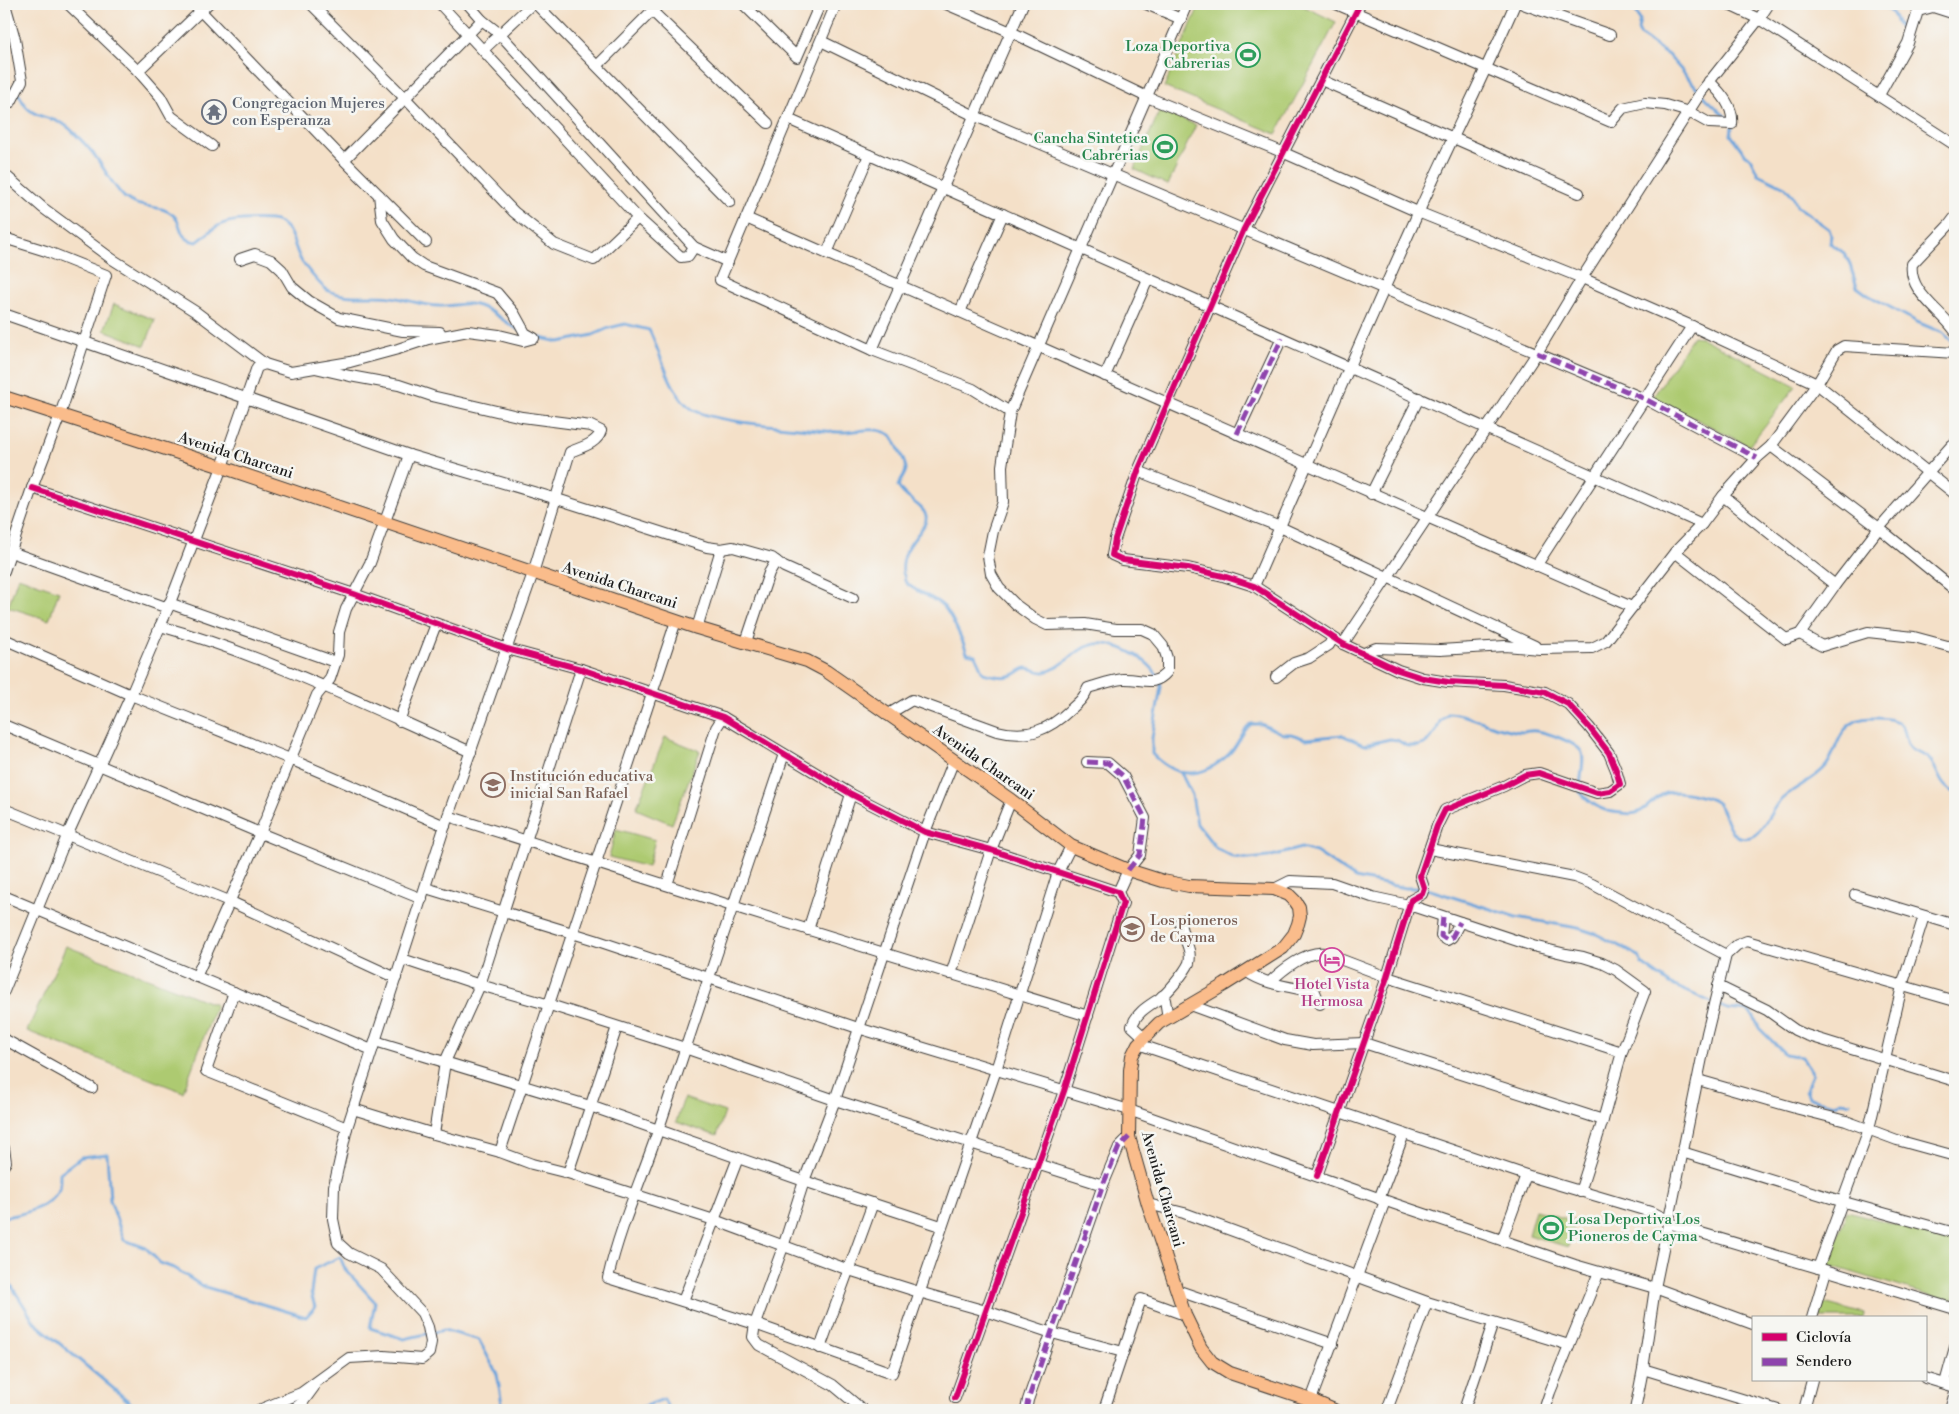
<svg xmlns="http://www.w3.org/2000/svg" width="1959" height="1414" viewBox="0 0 1959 1414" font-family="'Libre Bodoni',serif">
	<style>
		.green { fill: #adca71; stroke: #647346 }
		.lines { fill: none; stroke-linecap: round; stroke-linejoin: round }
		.stream { stroke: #6da4db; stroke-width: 3 }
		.minor-casing { stroke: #3c3936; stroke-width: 12 }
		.major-casing { stroke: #3c3936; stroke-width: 14 }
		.minor { stroke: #fff; stroke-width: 10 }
		.major { stroke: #fabc8b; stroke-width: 12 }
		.quiet { stroke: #8e44ad; stroke-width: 5; stroke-dasharray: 10 5; stroke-linecap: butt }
		.cycleway-casing { stroke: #f6f6f2; stroke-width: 9 }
		.cycleway { stroke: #d6006c; stroke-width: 6 }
		.labels { text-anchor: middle; stroke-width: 5; stroke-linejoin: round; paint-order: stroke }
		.leisure-label { font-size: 15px; fill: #27864d; stroke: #f6f6f2; text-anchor: end }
		.worship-label { font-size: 15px; fill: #5b616d; stroke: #f6f6f2; text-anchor: start }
		.street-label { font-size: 15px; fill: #1c1c1c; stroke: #f6f6f2 }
		.education-label { font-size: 15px; fill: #785e54; stroke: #f6f6f2; text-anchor: start }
		.hotel-label { font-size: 15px; fill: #b23c85; stroke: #f6f6f2 }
	</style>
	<rect width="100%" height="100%" fill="#f6f6f2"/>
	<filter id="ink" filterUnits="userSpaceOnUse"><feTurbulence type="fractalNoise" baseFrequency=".02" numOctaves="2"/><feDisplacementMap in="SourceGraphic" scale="10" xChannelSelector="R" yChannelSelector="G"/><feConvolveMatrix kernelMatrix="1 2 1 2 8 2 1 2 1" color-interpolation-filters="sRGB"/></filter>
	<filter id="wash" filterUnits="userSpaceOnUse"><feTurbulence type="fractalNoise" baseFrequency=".0096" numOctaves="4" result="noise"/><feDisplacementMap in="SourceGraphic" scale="20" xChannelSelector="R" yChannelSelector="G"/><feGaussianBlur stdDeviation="1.12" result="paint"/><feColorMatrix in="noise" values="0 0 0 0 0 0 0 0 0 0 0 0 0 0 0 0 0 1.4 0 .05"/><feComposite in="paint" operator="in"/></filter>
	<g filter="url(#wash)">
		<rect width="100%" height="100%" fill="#f4e0c8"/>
		<g class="green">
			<polygon points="1200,4 1299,4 1336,22 1276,134 1164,87"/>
			<polygon points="1160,110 1196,125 1168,185 1134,169"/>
			<polygon points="114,304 155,320 145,346 104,330"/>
			<polygon points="1693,336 1700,337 1796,386 1749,446 1653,397"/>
			<polygon points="18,577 59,591 49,620 8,607"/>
			<polygon points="665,737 700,751 672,824 636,809"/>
			<polygon points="616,829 655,840 648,867 609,857"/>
			<polygon points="66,946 216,1005 183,1092 27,1031"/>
			<polygon points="684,1098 725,1112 717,1136 676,1122"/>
			<polygon points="1535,1210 1575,1221 1568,1247 1528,1235"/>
			<polygon points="1847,1211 1955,1240 1954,1303 1828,1265"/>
			<polygon points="1824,1303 1864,1314 1863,1318 1820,1318"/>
		</g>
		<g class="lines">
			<g class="stream">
				<polyline points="1632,4 1640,20 1638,30 1641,36 1668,55 1706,98 1730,121"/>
				<polyline points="1882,4 1893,14 1902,32"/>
				<path d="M4,86c23,7 13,16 27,25 12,9 25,6 38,17 9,9 19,18 26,28 10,13 17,29 29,41 16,14 36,6 49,18 11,9 3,24 24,27 8,-5 13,-12 21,-16 11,-7 39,-7 52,-6 24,2 22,26 32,42 5,7 19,24 25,28 19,10 44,4 64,7 16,2 32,9 48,9 10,1 21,-3 31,-2 19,2 33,18 49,26"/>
				<polyline points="1732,127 1731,135 1744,153 1750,158 1758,174 1785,187 1793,196 1797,206 1829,229 1831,235 1830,243 1844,253 1849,262 1857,287 1868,295 1917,322 1943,333 1955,344"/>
				<path d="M537,337l22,5 34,-7 16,-7 16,-4 24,6c11,21 22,66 43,79 20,13 90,17 116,20 11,1 23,3 34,3 17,0 32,-7 49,3 2,1 16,31 15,34 0,5 -6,11 -8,17 6,13 26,19 28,30 3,14 -27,28 -23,57 1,1 2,7 2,8 5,9 29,16 38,25 7,6 21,37 24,47l8,2 8,18c9,2 20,6 30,2 5,-2 9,-7 14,-7 6,0 12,5 18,4 19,-4 29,-23 47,-27 22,-7 68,18 69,42l-9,51v16c25,26 50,25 76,1 10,-9 13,-23 23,-31h10l22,10h8l15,5 36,-4 22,10 26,-6 7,1 10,6h11l6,-2 6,-5 6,-8 4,-10 9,-8c17,1 32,9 48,14 7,2 16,4 23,5 5,0 10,-2 16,-1 10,1 39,11 45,20 5,7 -2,30 -1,41 13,14 23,20 42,21 6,1 13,2 19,-2 13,-8 16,-19 35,-19 9,0 33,5 40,10 12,8 9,41 34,35 11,-2 21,-26 28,-34 14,-16 35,-21 48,-37 10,-13 11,-32 25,-42 8,-6 16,-6 25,-6 10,0 23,1 27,10 3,6 3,13 6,18 4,8 13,6 19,12 11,10 10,29 27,34"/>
				<polyline points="1180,771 1192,795 1197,824 1216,848 1233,857 1249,859 1268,857 1301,848 1316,852 1355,878 1405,888 1424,888 1516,917 1578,928 1596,934 1639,956 1642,964 1670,984 1727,1009 1748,1011 1754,1017 1759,1028 1785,1054 1802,1057 1812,1074 1806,1091 1809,1098 1835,1104 1840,1102 1850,1103"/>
				<path d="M4,1217c17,-2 46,-9 55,-28 1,-4 1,-11 1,-16l21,-16 26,-3 3,46 14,40 22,8 14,15 16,6 26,17 104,31 9,-10 -4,-14 3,-24 26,-12 5,12 30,33 -5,26 34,11 40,-9 35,10 18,34 6,36"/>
				<polyline points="4,1274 35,1323 139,1410"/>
				<polyline points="634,1410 664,1399 669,1410"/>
			</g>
		</g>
	</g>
	<g filter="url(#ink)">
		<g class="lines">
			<defs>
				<g id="minor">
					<polyline points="68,4 138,71 160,96 171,116 212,146"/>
					<polyline points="194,4 344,160 426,242"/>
					<polyline points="311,4 405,98 514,212 554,244 594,260 638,218"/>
					<polyline points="440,4 638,218 681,257 688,256 694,247"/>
					<polyline points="468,4 482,20 500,34 694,247 728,262"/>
					<polyline points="536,4 730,202"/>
					<polyline points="743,4 797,57 820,4"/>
					<polyline points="836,4 720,280 872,350 973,389 1010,412"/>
					<polyline points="946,4 1011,32 1147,97 1282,152 1418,212 1582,278 1692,326 1817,384 1955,494"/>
					<polyline points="1146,4 1181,19"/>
					<path d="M1336,4l275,118 12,-14 22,-5 20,2 24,7 20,11 23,1c2,-17 -11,-31 -23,-43"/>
					<polyline points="1523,4 1610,35"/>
					<polyline points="1727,4 1759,19 1955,145"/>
					<polyline points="652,11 768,123"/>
					<polyline points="821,41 975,116 1645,399 1757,458"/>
					<polyline points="483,50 532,4"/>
					<polyline points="598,65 659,4"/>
					<polyline points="138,71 208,4"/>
					<polyline points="1321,80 1579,193"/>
					<polyline points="1879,95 1908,43 1918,11 1933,7 1955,14"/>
					<polyline points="4,105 11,102 22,81 15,39 5,4"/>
					<polyline points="788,119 1702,524"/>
					<polyline points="344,160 482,20"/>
					<polyline points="4,174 43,208 112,259 196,312 265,364 281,369 291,372 350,362 398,349 428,339 468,331 499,335 523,341 534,338 525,333 514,313 497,293 424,266 412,258 394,239 382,220 379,195"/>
					<path d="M1955,217l-6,8 -37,39c-4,28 29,46 43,67"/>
					<polyline points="746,218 1632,607"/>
					<polyline points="4,238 46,251 106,275 60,415 32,488 4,571"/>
					<polyline points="827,253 869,155"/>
					<polyline points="240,259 255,254 271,260 282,270 292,287 309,301 339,318 403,331 440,332"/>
					<polyline points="960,312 1003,214"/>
					<polyline points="4,314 409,455 557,499 707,547 721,549 733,547 772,558 784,567 853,598"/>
					<polyline points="872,350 1023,4"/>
					<polyline points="1105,376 1148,279"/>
					<polyline points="1237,434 1282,338"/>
					<polyline points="1771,446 1879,528 1955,590"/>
					<polyline points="1138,471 1280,527 1535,646"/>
					<polyline points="32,488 354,594 507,649 581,669 723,717 851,794 925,832 991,850 1118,892 1123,903 1064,1091 955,1398"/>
					<polyline points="1371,494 1419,398"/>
					<polyline points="1723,496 1835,585"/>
					<polyline points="11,552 168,608"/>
					<polyline points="1675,552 1786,639 1800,634 1835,585 1879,528 1952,445"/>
					<polyline points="1536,566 1692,326"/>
					<path d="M1254,586c55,-125 109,-252 166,-377 31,-69 65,-136 95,-205"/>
					<polyline points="169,603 335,662"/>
					<path d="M160,626c105,29 211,82 311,126"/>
					<polyline points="697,628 721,549"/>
					<polyline points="1800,634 1822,646 1868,632 1914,637 1955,648"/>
					<polyline points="4,639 131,695 290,759 445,826"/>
					<polyline points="746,642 769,573 776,561"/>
					<polyline points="1343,644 1537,353 1582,278 1701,92 1759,19 1769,4"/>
					<polyline points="1364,653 1376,648 1440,650 1505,646 1540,649 1592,648 1606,641 1675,552 1702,524 1723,496 1757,458 1771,446 1817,384 1837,350 1844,346 1955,353"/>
					<polyline points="1276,677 1294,663 1309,658 1329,645 1333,638"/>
					<path d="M887,715l25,-15 85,31c31,8 52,-1 74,-22 8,-7 13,-11 17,-21 11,-3 24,-8 35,-9 19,-1 30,9 44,-7v-14l-4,-12 -10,-12 -11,-5h-26l-31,-5 -38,1 -12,-6 -19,-14 -17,-17 -8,-14 -3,-18 5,-25 10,-29 -1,-36 8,-54 177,-408"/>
					<polyline points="399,721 436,624"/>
					<polyline points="4,725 260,833 422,899"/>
					<path d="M784,754c-43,125 -83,249 -125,374 -17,50 -39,98 -51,150l147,46 137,49 104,-303 62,-198 13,-26"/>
					<polyline points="1087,762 1108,763 1123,776 1145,818 1140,855 1128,870 1118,892"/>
					<polyline points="4,809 229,901 396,978"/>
					<path d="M448,816c213,68 426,135 640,200"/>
					<polyline points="1430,849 1574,877 1592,884 1726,955"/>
					<polyline points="667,885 716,728 723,717"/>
					<polyline points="426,888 595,940 858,1028 1129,1110 1395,1204 1575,1265 1655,1288 1753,1324"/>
					<polyline points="1274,889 1290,881 1332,883 1372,897 1409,905 1533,946 1566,954 1583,957 1602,963 1616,970 1645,991 1622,1052 1603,1120 1580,1192"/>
					<polyline points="1855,895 1955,925"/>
					<polyline points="4,896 372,1050"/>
					<polyline points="1443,917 1441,936 1447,940 1452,937 1460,922"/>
					<polyline points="808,930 851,794"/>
					<polyline points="402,959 480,985 550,1005 685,1048 835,1100 1103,1185"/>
					<path d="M1246,971c18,14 46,16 69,21l5,12"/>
					<polyline points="951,974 991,850 1011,800"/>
					<polyline points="196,977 260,833 317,695 330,679 338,655 339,632 346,609 370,563 409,455"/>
					<path d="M1270,982c11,-11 37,-32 54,-29l63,24 235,75"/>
					<polyline points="1718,986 1767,1010 1795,1030 1806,1035 1955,1081"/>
					<polyline points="4,991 67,836 131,695 168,608 222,467 257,367 265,364"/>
					<polyline points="234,992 206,1071 347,1128"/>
					<polyline points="1162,996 1165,1000 1168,1018"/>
					<polyline points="1190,1005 1285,1040 1313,1045 1364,1043 1603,1120"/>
					<path d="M1145,1038l-13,-12c5,-14 15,-19 27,-27 9,-6 26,-27 30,-36 4,-15 -8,-27 -9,-41l3,-2"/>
					<polyline points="4,1039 92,1088"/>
					<polyline points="375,1041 590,1106 804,1181 941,1226"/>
					<polyline points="1138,1044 1526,1175 1654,1213 1662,1217 1668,1223 1955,1309"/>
					<polyline points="1698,1080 1799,1109 1846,1121 1897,1140 1955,1156"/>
					<polyline points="353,1109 434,1134 500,1152 532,1164 568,1173 714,1220 849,1270 919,1292 986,1311 1052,1333 1123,1352"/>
					<polyline points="434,1134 445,1062 480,985 581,669"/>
					<polyline points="4,1148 6,1162 4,1165"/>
					<polyline points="500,1152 676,621"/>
					<polyline points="1682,1152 1844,1202 1955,1233"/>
					<polyline points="568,1173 617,1027"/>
					<polyline points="1317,1176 1387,977 1411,900 1422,894 1424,888 1420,876 1437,826 1445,810 1504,786 1525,775 1539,773 1597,793 1610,791 1620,784 1616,770 1609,753 1589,727 1568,704 1545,692 1504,685 1448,682 1423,678 1398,670 1343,644 1254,586 1223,576 1188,568 1123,560 1112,555 1115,539 1138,471 1244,229 1360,4"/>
					<polyline points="1379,1199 1404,1134"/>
					<polyline points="1148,1204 1184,1213 1427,1302 1569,1345"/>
					<polyline points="1502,1240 1526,1175"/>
					<polyline points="1818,1268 1869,1129 1902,986 1924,916"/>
					<polyline points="1176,1290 1333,1344"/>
					<polyline points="683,1301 738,1158"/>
					<polyline points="1812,1318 1826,1271"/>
					<polyline points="820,1348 873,1203"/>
					<polyline points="1643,1369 1778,1410"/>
					<polyline points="1925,1378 1955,1387"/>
					<polyline points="1945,1383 1955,1347"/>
					<polyline points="1311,1400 1385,1201"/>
					<path d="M259,1410l42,-17 48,-35 35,-2 38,3 7,-6 2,-11 -3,-15 -6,-14 -41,-44 -32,-16 -11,-10 -5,-24 1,-33 13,-58 101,-312 85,-243 37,-121c11,-5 27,-8 31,-21l-10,-5 -69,-9 -90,-21 -33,-11 -49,-9 -35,-8"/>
					<polyline points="292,1410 303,1402 314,1387"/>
					<polyline points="863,1410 833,1385 759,1345 753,1337 755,1324 783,1247 804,1181 835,1100 925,832 954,760"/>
					<polyline points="1026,1410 1028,1400 1103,1185 1119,1147 1129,1137"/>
					<polyline points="1104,1410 1141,1299 1185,1315"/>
					<polyline points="1387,1410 1427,1302"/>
					<polyline points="1464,1410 1493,1323"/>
					<polyline points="1544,1410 1550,1392 1599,1272"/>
					<polyline points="1635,1410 1643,1369 1655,1288 1707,1033 1726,955 1737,945 1747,941 1955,1001"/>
					<polyline points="1804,1410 1812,1380"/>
					<polyline points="1950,1410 1955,1392"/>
				</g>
				<polyline id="major" points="4,397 222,467 697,628 807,661 826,671 1011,800 1071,846 1128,870 1163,881 1189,886 1274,889 1289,895 1295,901 1299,907 1300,916 1298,924 1294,934 1283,948 1224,985 1159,1023 1138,1044 1132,1056 1130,1070 1129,1137 1148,1204 1185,1315 1201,1348 1212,1362 1230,1373 1311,1400 1334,1410"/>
			</defs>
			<use href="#minor" class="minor-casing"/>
			<use href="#major" class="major-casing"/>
			<use href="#minor" class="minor"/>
			<use href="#major" class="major"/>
			<g class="quiet">
				<polyline points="1537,353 1645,399 1757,458"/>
				<polyline points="1237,434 1282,338"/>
				<polyline points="1087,762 1108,763 1123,776 1145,818 1140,855 1128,870"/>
				<polyline points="1443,917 1441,936 1447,940 1452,937 1460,922"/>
				<polyline points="1026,1410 1028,1400 1103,1185 1119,1147 1129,1137"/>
			</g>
			<defs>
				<g id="cycleway">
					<polyline points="32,488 354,594 507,649 581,669 723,717 851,794 925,832 991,850 1118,892 1123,903 1064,1091 955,1398"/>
					<polyline points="1317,1176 1387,977 1411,900 1422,894 1424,888 1420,876 1437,826 1445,810 1504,786 1525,775 1539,773 1597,793 1610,791 1620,784 1616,770 1609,753 1589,727 1568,704 1545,692 1504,685 1448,682 1423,678 1398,670 1343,644 1254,586 1223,576 1188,568 1123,560 1112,555 1115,539 1138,471 1244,229 1360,4"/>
				</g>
			</defs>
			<use href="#cycleway" class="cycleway-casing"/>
			<use href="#cycleway" class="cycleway"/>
		</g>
	</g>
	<defs>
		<symbol id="stadium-ring" viewBox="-11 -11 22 22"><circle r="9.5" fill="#f6f6f2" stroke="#2e9e5b" stroke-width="1.5"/><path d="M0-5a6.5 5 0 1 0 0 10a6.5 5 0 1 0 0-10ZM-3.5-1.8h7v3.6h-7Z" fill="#2e9e5b"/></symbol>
		<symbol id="temple-ring" viewBox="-11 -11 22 22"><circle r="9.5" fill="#f6f6f2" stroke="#6b7280" stroke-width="1.5"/><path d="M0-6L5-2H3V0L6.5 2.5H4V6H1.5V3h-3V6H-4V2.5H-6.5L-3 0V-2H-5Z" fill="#6b7280"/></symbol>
		<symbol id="school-ring" viewBox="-11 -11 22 22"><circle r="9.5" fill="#f6f6f2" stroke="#8d6e63" stroke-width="1.5"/><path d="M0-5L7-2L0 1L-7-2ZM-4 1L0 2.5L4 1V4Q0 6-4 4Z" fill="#8d6e63"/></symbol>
		<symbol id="hotel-ring" viewBox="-11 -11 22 22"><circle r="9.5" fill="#f6f6f2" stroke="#d1479c" stroke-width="1.5"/><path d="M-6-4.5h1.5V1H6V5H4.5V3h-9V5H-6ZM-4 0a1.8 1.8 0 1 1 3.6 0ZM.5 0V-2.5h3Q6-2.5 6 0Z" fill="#d1479c"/></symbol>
	</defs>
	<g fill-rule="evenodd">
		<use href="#stadium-ring" x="1234" y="41" width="28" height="28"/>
		<use href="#temple-ring" x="200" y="98" width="28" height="28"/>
		<use href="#stadium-ring" x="1151" y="133" width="28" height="28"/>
		<use href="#school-ring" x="479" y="771" width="28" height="28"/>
		<use href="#school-ring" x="1118" y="915" width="28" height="28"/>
		<use href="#hotel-ring" x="1318" y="946" width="28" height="28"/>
		<use href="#stadium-ring" x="1537" y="1214" width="28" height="28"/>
	</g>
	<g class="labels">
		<g class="leisure-label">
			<text x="1230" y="51">Loza Deportiva<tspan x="1230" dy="17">Cabrerias</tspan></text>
			<text x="1148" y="143">Cancha Sintetica<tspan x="1148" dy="17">Cabrerias</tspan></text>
			<text x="1568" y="1224" text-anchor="start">Losa Deportiva Los<tspan x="1568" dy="17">Pioneros de Cayma</tspan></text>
		</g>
		<g class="worship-label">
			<text x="232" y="108">Congregacion Mujeres<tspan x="232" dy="17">con Esperanza</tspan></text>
		</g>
		<g class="street-label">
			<text transform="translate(236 455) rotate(18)" y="5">Avenida Charcani</text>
			<text transform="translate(620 585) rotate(18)" y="5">Avenida Charcani</text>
			<text transform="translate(984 762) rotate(35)" y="5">Avenida Charcani</text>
			<text transform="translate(1163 1189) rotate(74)" y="5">Avenida Charcani</text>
		</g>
		<g class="education-label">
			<text x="510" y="781">Institución educativa<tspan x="510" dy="17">inicial San Rafael</tspan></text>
			<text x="1150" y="925">Los pioneros<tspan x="1150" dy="17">de Cayma</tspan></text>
		</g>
		<g class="hotel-label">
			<text x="1332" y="989">Hotel Vista<tspan x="1332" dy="17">Hermosa</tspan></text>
		</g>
	</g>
	<rect width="1959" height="1414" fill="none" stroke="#f6f6f2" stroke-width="20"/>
	<rect x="1752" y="1316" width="175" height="65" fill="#f6f6f2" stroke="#9f9f9c"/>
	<rect x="1762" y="1333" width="25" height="8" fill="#d6006c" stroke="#9f9f9c"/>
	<text x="1796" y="1342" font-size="15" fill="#1c1c1c">Ciclovía</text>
	<rect x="1762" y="1358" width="25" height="8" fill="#8e44ad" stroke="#9f9f9c"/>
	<text x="1796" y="1366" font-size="15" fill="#1c1c1c">Sendero</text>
</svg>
